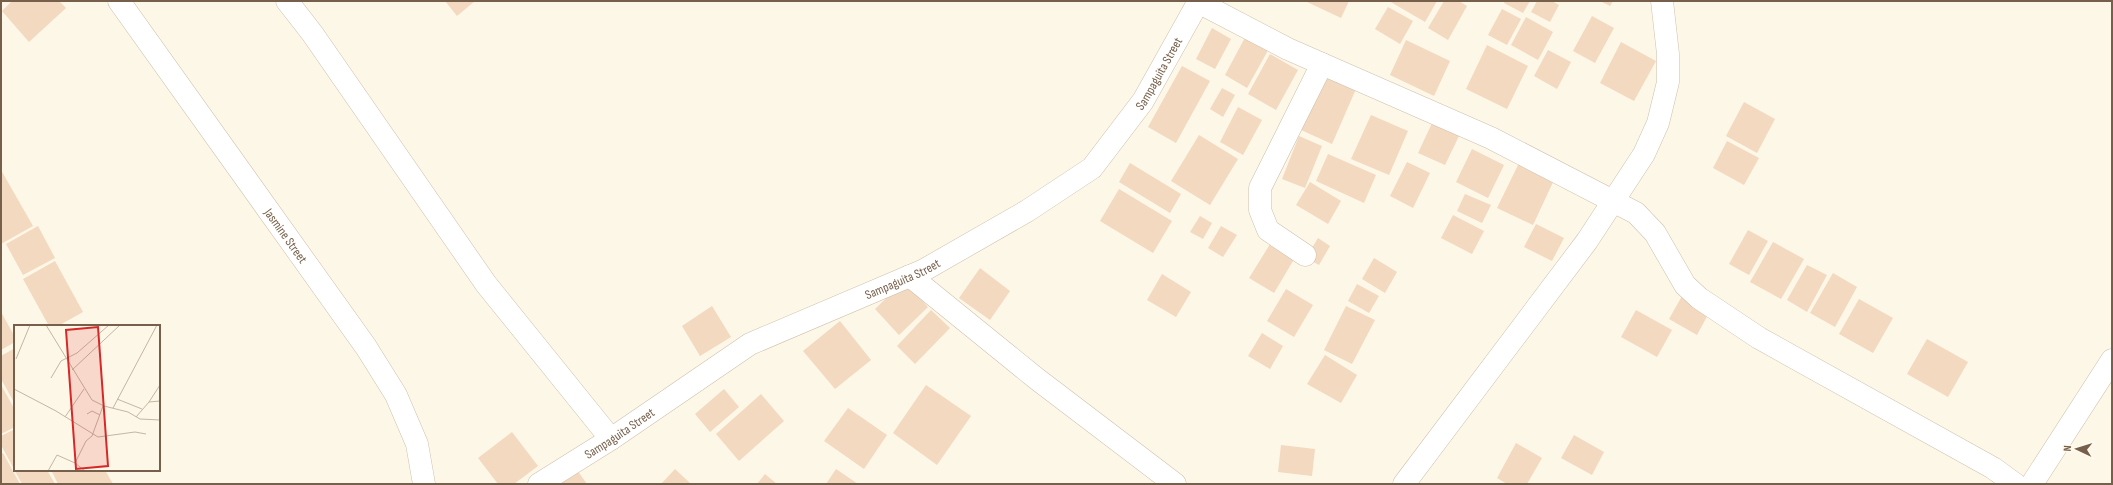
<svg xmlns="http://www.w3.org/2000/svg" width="2113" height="485" viewBox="0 0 2113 485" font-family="'Sofia Sans Condensed',sans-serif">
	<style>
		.building { fill: #f3d9bf }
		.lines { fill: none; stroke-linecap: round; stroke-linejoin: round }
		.minor-casing { stroke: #cfc0ad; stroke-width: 23 }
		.minor { stroke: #fff; stroke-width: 22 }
		.labels { text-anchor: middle; stroke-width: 3; stroke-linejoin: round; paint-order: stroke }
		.street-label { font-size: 13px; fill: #77604b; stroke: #fffaee }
		.inset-road { fill: none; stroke: #c3b6a4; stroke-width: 1 }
		.view { fill: #d62828; fill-opacity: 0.15; stroke: #d62828; stroke-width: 2 }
		.inset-edge { fill: none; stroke: #77604b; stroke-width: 2 }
	</style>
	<rect width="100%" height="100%" fill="#fdf7e7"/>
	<g class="building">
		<polygon points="12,1 59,1 66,8 29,42 2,11"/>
		<polygon points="445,1 475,1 457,16"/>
		<polygon points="1305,1 1349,1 1341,18"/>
		<polygon points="1389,1 1437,1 1425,22"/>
		<polygon points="1444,1 1459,1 1467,6 1448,40 1428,28"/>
		<polygon points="1505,1 1530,1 1523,13 1504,3"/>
		<polygon points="1537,1 1552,1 1559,5 1550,22 1531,12"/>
		<polygon points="1600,1 1613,1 1610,6"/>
		<polygon points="1388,7 1413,21 1400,44 1375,29"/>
		<polygon points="1502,9 1521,19 1507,45 1488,35"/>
		<polygon points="1592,16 1614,28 1595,63 1573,51"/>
		<polygon points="1526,17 1553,32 1538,60 1511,45"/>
		<polygon points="1212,28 1231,39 1215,69 1196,59"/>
		<polygon points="1248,32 1271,45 1247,88 1225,75"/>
		<polygon points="1406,40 1450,61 1434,96 1390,75"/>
		<polygon points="1621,42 1656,61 1634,101 1600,83"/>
		<polygon points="1487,45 1528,66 1507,109 1466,89"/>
		<polygon points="1548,50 1571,62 1557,89 1534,76"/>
		<polygon points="1270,54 1298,70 1276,110 1248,94"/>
		<polygon points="1182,66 1210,81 1176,143 1148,127"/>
		<polygon points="1324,75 1356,89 1332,144 1301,130"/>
		<polygon points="1222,88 1235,95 1223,117 1210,109"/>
		<polygon points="1744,102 1775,119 1757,153 1726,136"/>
		<polygon points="1238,107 1262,120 1243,155 1220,142"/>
		<polygon points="1371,115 1408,131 1389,175 1351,159"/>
		<polygon points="1433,121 1460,134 1445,165 1418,153"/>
		<polygon points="1199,135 1238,159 1210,205 1171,181"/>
		<polygon points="1299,136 1322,146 1305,188 1282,179"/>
		<polygon points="1727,141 1759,158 1744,185 1713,168"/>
		<polygon points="1472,149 1504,165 1488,198 1456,182"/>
		<polygon points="1328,154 1376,175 1364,203 1316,181"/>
		<polygon points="1407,162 1430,173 1413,208 1390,196"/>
		<polygon points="1130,163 1181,194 1170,213 1119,182"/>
		<polygon points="1519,163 1554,180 1533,225 1497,208"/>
		<polygon points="1,170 33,226 1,244"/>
		<polygon points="1310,182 1341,201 1328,224 1296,205"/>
		<polygon points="1119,189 1172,221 1153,253 1100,221"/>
		<polygon points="1465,194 1491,205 1482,223 1457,211"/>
		<polygon points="1453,215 1484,231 1472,254 1441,238"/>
		<polygon points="1200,216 1212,223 1203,239 1190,232"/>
		<polygon points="1536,224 1564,238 1552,261 1524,247"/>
		<polygon points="38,226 55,258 23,275 6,244"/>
		<polygon points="1221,226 1237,235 1223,257 1208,248"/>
		<polygon points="1748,230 1768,241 1749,275 1729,264"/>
		<polygon points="1318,238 1330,246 1319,265 1306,258"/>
		<polygon points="1272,241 1296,256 1274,293 1249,278"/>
		<polygon points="1773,242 1804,259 1781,299 1750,282"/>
		<polygon points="1374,258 1397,272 1385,293 1362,279"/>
		<polygon points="55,261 83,312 58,326 49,326 23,279"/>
		<polygon points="1807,265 1827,275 1807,312 1787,300"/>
		<polygon points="980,268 1010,291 990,320 959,298"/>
		<polygon points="1833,273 1857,287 1835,327 1810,313"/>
		<polygon points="1162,274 1191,292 1176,317 1147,300"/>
		<polygon points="904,281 928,307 899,335 875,309"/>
		<polygon points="1357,284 1379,296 1369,313 1348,301"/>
		<polygon points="1286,289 1313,305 1294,337 1267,321"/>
		<polygon points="1682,296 1710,311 1697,335 1669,319"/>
		<polygon points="1859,299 1893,318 1873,353 1839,334"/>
		<polygon points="712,306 731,337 700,356 682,326"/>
		<polygon points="1346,306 1375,320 1352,364 1324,350"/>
		<polygon points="931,310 950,328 915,364 897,346"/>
		<polygon points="1636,310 1672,330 1657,357 1621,337"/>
		<polygon points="1,312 15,337 15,342 1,350"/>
		<polygon points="840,321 871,360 835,389 803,351"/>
		<polygon points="1262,333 1283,346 1270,369 1248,356"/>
		<polygon points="1927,339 1968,362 1948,397 1907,374"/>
		<polygon points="15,348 15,404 1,379 1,356"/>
		<polygon points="1325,355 1357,375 1341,403 1307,384"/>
		<polygon points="1,385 15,410 15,427 1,434"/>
		<polygon points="926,385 971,416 937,465 893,433"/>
		<polygon points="724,389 739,407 710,432 695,414"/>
		<polygon points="761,394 784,421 739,461 716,434"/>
		<polygon points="848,408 887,435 864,469 824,441"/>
		<polygon points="15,429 15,470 47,470 55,484 22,484 1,445 1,436"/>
		<polygon points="512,432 538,466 514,484 498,484 478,458"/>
		<polygon points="1574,435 1604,452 1592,475 1561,458"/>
		<polygon points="1516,443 1542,458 1527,484 1507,484 1497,478"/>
		<polygon points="1281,445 1315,449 1312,476 1278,472"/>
		<polygon points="3,453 20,484 1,484 1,454"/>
		<polygon points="675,469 691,484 661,484"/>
		<polygon points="836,469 858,484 826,484"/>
		<polygon points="51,470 105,470 113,484 58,484"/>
		<polygon points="577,470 587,484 559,484"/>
		<polygon points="765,474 777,484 757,484"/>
	</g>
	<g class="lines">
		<defs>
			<g id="minor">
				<path id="s1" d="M119,1l247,346 30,48 21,49 7,40"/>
				<polyline points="287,1 312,33 486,284 611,439"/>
				<polyline points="1198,2 1288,49 1491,138 1636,213 1655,233 1685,285 1699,298 1759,338 1993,468 2015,484"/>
				<polyline points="1305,255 1268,230 1260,210 1260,188 1322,64"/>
				<polyline points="910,276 1037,379 1175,484"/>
				<path id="s2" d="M539,484l72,-45 139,-95 174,-74 103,-59 65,-43 51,-67 56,-100"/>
				<polyline points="1404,484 1587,241 1644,154 1658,123 1668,82 1668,54 1662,1"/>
				<polyline points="2032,484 2112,360"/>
			</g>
		</defs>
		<use href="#minor" class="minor-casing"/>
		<use href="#minor" class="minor"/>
	</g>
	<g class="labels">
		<g class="street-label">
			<text dy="5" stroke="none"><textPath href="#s2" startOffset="755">Sampaguita Street</textPath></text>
			<text dy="5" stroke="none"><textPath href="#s1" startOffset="288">Jasmine Street</textPath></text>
			<text dy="5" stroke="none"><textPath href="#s2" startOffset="419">Sampaguita Street</textPath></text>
			<text dy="5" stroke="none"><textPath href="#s2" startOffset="95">Sampaguita Street</textPath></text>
		</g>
	</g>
	<g transform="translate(14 325)">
		<rect width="146" height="146" fill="#fdf7e7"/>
		<path class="inset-road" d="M32,0l46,75 12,6 24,6 12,7 20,1M109,0h34M2,34l14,-34M58,45l48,-45M37,53l10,-17 16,-8 32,-28M0,64l42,22 42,26 37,-5 11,2M103,74l25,10M135,77l11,-17M99,83l44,-83M73,89l5,-3 8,4M51,92l19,-28M122,92l13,-15 11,-1M61,138l10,8M34,146l9,-16 18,8 11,-22 6,-5 11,-30"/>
		<path class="view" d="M84,2l10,139 -32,3 -10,-139z"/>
		<rect width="146" height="146" class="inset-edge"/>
	</g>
	<rect width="2113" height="485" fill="none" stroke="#77604b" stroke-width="4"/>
	<g transform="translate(2077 449) rotate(274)" stroke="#fffaee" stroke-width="3" paint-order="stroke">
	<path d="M0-3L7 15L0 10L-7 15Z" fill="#77604b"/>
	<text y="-6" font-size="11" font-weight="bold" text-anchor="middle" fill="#77604b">N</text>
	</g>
</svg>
